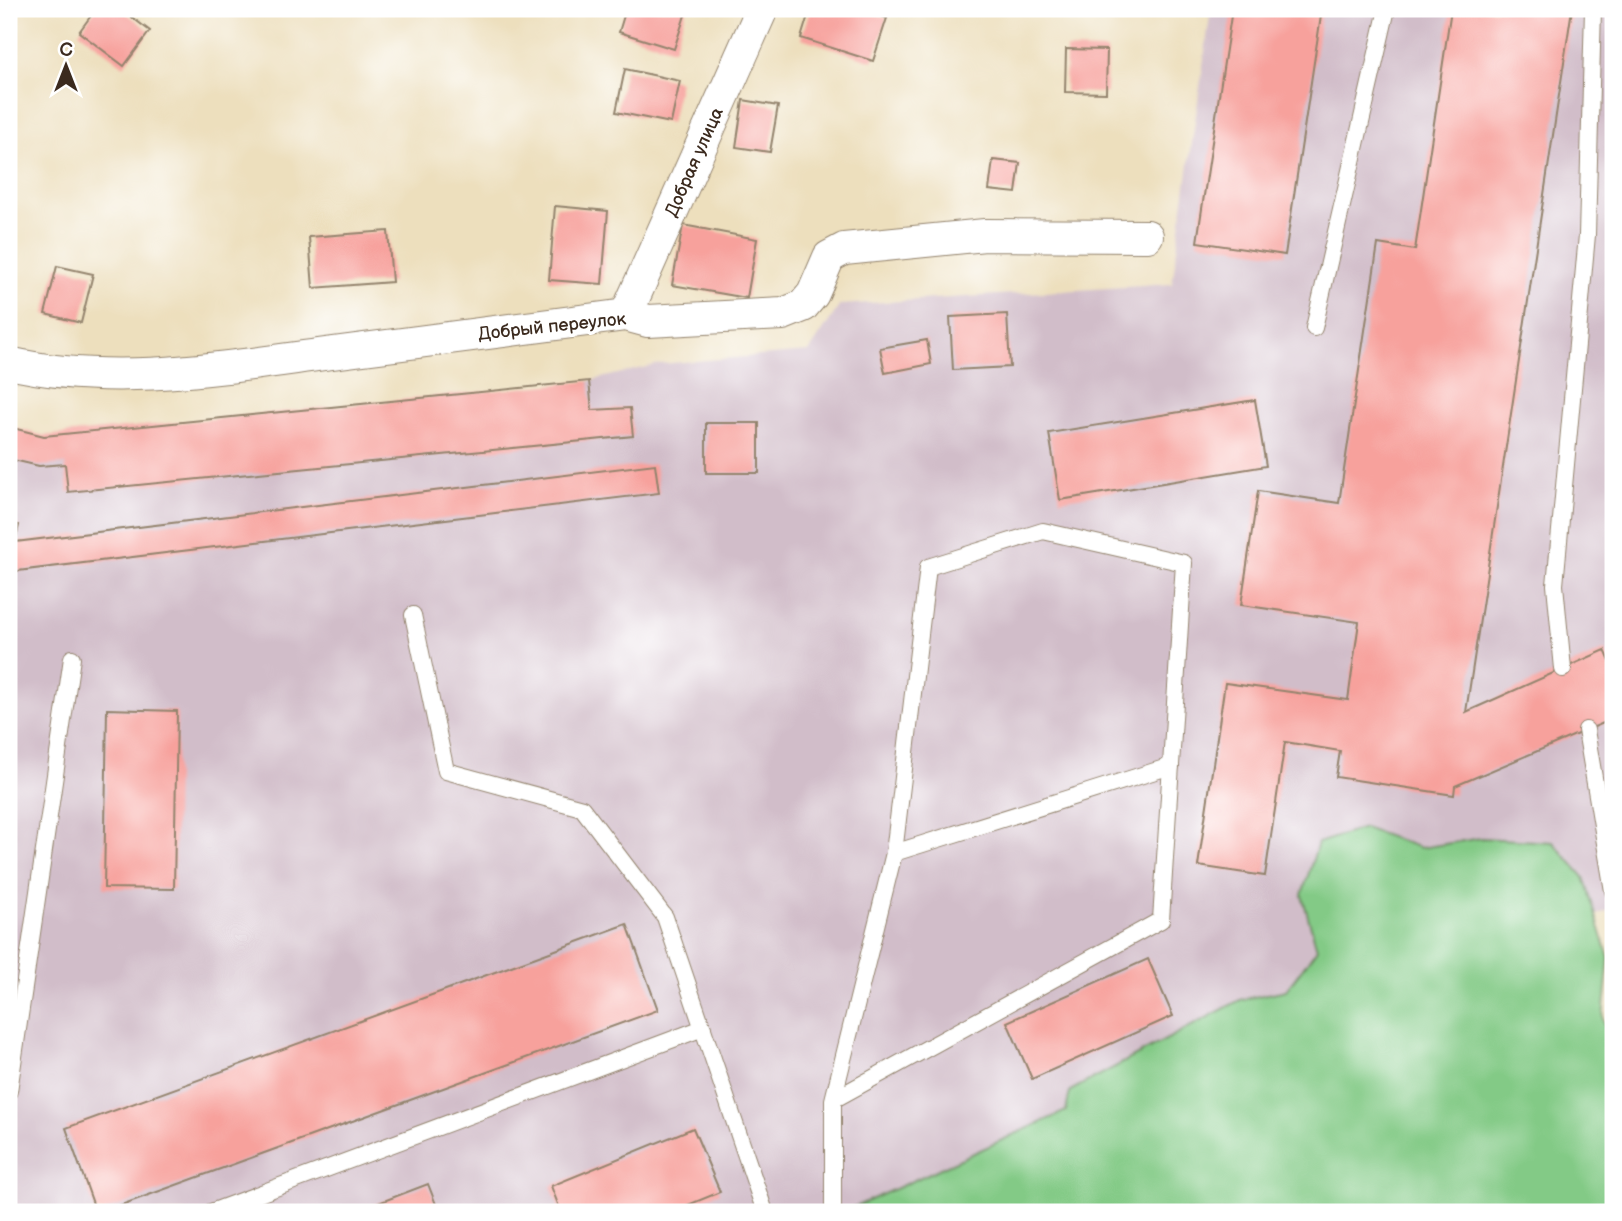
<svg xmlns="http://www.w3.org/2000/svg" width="1622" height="1221" viewBox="0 0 1622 1221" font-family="'Balsamiq Sans',sans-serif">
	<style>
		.industrial { fill: #d1bdc9 }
		.green { fill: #83ca86; stroke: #5f7a52; stroke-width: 2 }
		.building { fill: #f7a19c }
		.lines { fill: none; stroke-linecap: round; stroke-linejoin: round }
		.service-casing { stroke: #94846e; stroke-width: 18 }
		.minor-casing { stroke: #94846e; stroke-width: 34 }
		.service { stroke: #fff; stroke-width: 16 }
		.minor { stroke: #fff; stroke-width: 32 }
		.labels { text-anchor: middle; stroke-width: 7; stroke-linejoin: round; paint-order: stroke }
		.street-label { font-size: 18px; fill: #3b2a1e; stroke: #fff }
	</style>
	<rect width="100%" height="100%" fill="#fff"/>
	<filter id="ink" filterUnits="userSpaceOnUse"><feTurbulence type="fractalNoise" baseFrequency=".0143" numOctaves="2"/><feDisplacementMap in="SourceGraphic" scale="14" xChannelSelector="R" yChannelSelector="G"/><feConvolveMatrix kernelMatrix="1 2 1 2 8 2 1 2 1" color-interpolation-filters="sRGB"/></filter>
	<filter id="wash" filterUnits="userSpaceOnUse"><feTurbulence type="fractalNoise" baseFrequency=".00686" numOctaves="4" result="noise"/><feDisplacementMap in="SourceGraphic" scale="28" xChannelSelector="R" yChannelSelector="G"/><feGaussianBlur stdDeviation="1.57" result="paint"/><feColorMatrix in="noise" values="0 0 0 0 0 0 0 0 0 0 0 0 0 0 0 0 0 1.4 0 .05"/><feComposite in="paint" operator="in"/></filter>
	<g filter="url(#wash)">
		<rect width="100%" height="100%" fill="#eddfbd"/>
		<polygon class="industrial" points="1211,9 1613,9 1613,909 1066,1111 844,1212 9,1212 9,427 45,436 589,381 659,364 809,352 840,305 1172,284"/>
		<polygon class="green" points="1364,828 1421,848 1481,838 1553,842 1584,877 1609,958 1603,1019 1613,1054 1613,1212 844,1212 1066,1111 1070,1091 1240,1000 1286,990 1317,949 1302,895 1318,843"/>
		<g id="blocks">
			<g class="building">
				<polygon points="96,9 121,9 150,31 124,66 79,32"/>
				<polygon points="626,9 687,9 674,49 619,32"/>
				<polygon points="810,9 858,9 887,18 873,61 801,38"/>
				<polygon points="1232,9 1322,9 1285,255 1197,242"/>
				<polygon points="1451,9 1572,9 1466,712 1605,650 1613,668 1613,719 1455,786 1454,795 1336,777 1340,751 1285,742 1265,876 1198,866 1225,683 1348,700 1359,622 1241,605 1258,491 1339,503 1378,244 1415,250"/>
				<polygon points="1066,49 1107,50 1106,93 1065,92"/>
				<polygon points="625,69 680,81 671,123 616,112"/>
				<polygon points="743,100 778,106 770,152 736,147"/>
				<polygon points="993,160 1020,163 1016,193 989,190"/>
				<polygon points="555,206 608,211 602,284 549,280"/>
				<polygon points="683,225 757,239 747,298 672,285"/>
				<polygon points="388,231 392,282 313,288 309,237"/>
				<polygon points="57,266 93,274 81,323 45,314"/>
				<polygon points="1007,314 1010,367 953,370 950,317"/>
				<polygon points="927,340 931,364 885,373 880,348"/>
				<polygon points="589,381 592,410 630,408 633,436 68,492 65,464 39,466 9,459 9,427 44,436"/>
				<polygon points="1255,400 1266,466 1060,500 1049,433"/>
				<rect x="706" y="423" width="53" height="50"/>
				<polygon points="655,464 659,493 9,572 9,523 19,525 15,542"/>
				<polygon points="107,709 177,711 174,889 104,888"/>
				<polygon points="627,924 658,1010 102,1212 96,1212 66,1128"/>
				<polygon points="1148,959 1173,1016 1032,1079 1007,1022"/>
				<polygon points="693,1128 720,1192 671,1212 561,1212 551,1186"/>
				<polygon points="428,1184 439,1212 355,1212"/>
			</g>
		</g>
	</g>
	<g filter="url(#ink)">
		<use href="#blocks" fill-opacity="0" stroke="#94846e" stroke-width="2"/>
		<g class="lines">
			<defs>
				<g id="service">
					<polyline points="1314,328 1387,9"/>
					<polyline points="413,615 446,771 582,808 665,917 765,1212"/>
					<polyline points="1563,669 1555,585 1587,235 1593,9"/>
					<polyline points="1586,730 1613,891"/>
					<polyline points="894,853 1171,766"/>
					<polyline points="9,1091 72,658"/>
					<polyline points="833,1100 1161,920 1184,563 1043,531 928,567 894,853 833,1100 833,1212"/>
					<polyline points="211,1212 703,1028"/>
				</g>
				<g id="minor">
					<polyline points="626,315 762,9"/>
					<path d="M9,363c104,24 212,5 316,-9 100,-13 200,-26 301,-39l22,6 135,-7 20,-8 10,-12 16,-37 15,-8 141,-14 162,1"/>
				</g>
			</defs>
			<use href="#service" class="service-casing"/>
			<use href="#minor" class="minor-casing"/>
			<use href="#service" class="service"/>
			<use href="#minor" class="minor"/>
		</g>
	</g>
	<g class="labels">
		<g class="street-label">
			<text transform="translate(694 162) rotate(-66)" y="6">Добрая улица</text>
			<text transform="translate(552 326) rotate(-6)" y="6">Добрый переулок</text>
		</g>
	</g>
	<rect width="1622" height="1221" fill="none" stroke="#fff" stroke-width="35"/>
	<g transform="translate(66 66)" stroke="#ffffff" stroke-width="5" paint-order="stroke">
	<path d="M0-5L12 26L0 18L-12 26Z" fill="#3b2a1e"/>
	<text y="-10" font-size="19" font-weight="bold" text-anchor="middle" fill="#3b2a1e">С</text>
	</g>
</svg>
